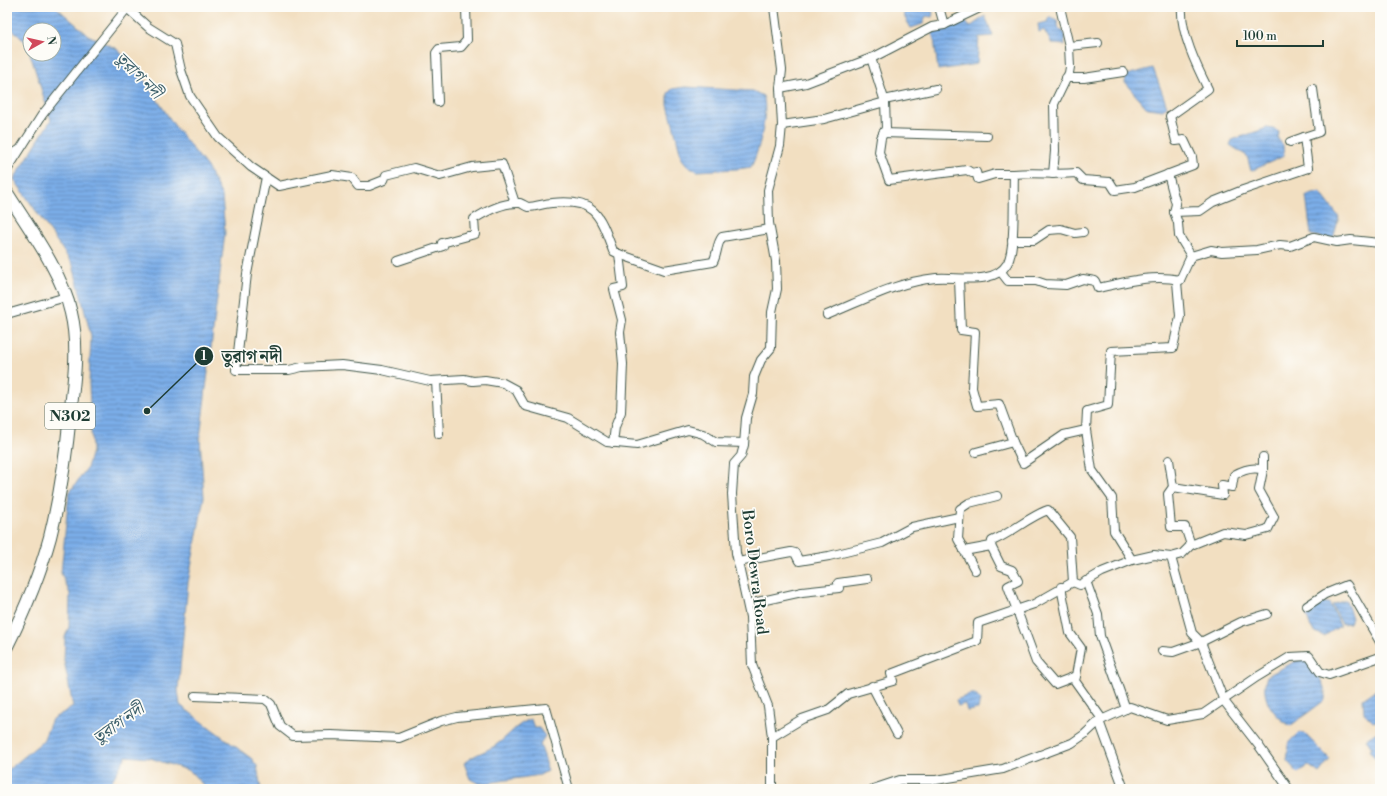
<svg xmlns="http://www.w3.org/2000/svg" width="1387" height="796" viewBox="0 0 1387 796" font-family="'Libre Bodoni','Noto Serif Bengali',serif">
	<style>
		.water { fill: url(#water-rules); stroke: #4e758e; fill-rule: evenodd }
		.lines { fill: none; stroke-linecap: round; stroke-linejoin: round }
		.minor-casing { stroke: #3f5549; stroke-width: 10 }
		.highway-casing { stroke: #3f5549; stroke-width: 14 }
		.minor { stroke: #fff; stroke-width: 8 }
		.highway { stroke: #fff; stroke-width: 12 }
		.labels { text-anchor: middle; stroke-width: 3.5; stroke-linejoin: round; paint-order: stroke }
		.shield { fill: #fdfcf7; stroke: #62766e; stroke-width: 1 }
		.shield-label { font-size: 15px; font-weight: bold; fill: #1f3d34 }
		.street-label { font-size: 16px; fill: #1f3d34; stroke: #fdfcf7 }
		.water-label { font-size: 17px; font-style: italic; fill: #3b5f6a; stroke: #fdfcf7 }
		.leader { fill: none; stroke: #1f3d34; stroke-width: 1.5 }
		.callout-dot { fill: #1f3d34; stroke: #fdfcf7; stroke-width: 1.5 }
		.mark-label { font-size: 12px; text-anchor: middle; font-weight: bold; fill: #fff }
		.callout-label { font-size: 17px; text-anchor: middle; font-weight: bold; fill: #1f3d34; stroke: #fdfcf7; stroke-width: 3.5; stroke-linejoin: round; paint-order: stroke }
	</style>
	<defs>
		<pattern id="water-rules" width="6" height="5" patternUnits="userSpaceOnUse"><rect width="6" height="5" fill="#7cade8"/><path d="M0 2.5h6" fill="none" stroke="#658ebd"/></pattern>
	</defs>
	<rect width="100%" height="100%" fill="#fdfcf7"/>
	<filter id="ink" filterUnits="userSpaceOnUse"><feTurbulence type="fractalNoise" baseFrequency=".025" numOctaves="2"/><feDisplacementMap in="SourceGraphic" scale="8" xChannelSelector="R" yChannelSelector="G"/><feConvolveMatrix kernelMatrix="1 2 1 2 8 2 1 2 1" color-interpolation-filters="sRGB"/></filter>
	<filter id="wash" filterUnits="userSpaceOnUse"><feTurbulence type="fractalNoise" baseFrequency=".012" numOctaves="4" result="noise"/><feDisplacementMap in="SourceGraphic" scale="16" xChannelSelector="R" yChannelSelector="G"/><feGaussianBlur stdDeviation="0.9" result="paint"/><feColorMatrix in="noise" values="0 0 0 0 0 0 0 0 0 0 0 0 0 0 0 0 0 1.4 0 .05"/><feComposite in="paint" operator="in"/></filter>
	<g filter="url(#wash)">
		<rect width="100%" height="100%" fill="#f2dfc1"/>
		<g class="water">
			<path d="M7,7h49l32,28 29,14 22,23 35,53 33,42 15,29 3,37 -25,205 4,59 -16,86 -10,107 2,15 72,54 5,7 4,23h-54l-17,-18 -40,-13 -24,-2 -19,33h-100v-18l36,-30 9,-22 21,-12 -9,-47 1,-23 4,-10 1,-33 -9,-21 8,-80 18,-25 5,-17 -3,-67 2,-48 -18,-71 -59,-86 37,-59 -24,-76 -20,-20zM30,30h24v24h-24z"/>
			<polygon points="903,7 938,7 931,9 933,13 932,17 926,16 923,24 911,28 905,18"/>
			<polygon points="985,16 993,36 979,37 977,64 938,70 934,39 932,33 965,21 970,27"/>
			<polygon points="1049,17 1057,21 1059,29 1064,32 1065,45 1052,44 1044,30 1039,32 1038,24 1047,22"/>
			<polygon points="1153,68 1167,106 1163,110 1147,108 1125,83 1126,75"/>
			<path d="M685,87l68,4 10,5c6,15 -4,56 -12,71l-13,2 -41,2 -10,-6 -5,-6 -14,-54v-12l4,-4z"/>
			<polygon points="1267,128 1274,129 1279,132 1278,139 1283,145 1284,156 1251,171 1247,156 1230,145 1232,140"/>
			<polygon points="1320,192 1339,217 1333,239 1311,235 1306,196"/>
			<polygon points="1346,600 1352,618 1350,623 1342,624 1332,605"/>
			<path d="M1321,603h8l8,15 3,8 -16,10c-14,-5 -15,-11 -18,-25z"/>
			<path d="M1304,659l8,4c5,14 15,21 13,37l-35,26c-17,-11 -31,-29 -23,-50l29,-15z"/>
			<polygon points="1380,687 1380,720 1373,722 1364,713 1363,699"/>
			<polygon points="971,694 975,694 980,700 978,709 967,711 965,704 958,706 956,700"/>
			<path d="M531,719l3,9h5l6,8 -5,8c3,10 7,17 7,27l-7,4 -60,9 -10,-5 -6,-16c10,-9 22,-11 32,-18 13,-9 20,-21 35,-26z"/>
			<polygon points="1380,730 1380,765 1369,750 1372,748 1366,739"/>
			<polygon points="1299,732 1305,734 1330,759 1319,773 1308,765 1298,773 1287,761 1289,742"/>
		</g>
	</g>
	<g filter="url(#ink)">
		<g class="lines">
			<defs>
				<g id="minor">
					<polyline points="939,7 944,25"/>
					<polyline points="127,8 148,27 175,44 181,70 190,96 218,137 251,167 279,186 332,175 352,178 358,186 369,186 384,180 386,175 414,168 440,176 472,167 502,164 515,203"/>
					<polyline points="1069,46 1098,43"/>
					<polyline points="1066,78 1084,78 1123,72"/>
					<polyline points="780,88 806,83 874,57 932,27 944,25 982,7"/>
					<polyline points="884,100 936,89"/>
					<polyline points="438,102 436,53 439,49 461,47 467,40 466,7"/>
					<polyline points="885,102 886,128 881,138 879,152 889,180 967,170 972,173 976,172 978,179 995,174 1014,174"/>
					<polyline points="782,125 824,119 885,102 871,58"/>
					<polyline points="883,133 987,136"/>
					<polyline points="1290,142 1304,137"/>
					<polyline points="7,157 19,150"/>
					<polyline points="7,170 42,115 128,7"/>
					<polyline points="1053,174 1055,151 1054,104 1069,73 1070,67 1069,46 1060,7"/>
					<polyline points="1168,174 1176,204 1174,212 1178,223 1179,236 1191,256 1180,280 1177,282 1180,316 1173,348 1111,351 1108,405 1087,411 1086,430 1092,470 1112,498 1114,531 1132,560 1154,555 1171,557 1192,633 1201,642 1241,622 1267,614"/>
					<polyline points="266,177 247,274 236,370 289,370 302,367 342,365 382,370 430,381 464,379 473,381 485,380 503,383 516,390 525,406 568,418 607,442 637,445 688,430 703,434 716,442 744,443"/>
					<polyline points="1174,212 1200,211 1213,202 1243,190 1308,168 1304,137 1319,132 1313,89"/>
					<polyline points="1012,240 1034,240 1049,230 1061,229 1075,233 1083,232"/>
					<path d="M619,254l45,16 49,-8c5,-9 3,-17 9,-25l48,-8"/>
					<polyline points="1191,256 1211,250 1222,252 1257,250 1280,245 1290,246 1314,237 1337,242 1351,240 1380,243"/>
					<path d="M398,261l45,-15 -1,-3 33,-9 -1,-15c14,-9 30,-17 46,-16 3,1 5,3 8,4 8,0 17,-4 24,-4 44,-5 48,13 61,48l6,3 4,33 -9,2 8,31 -2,12 3,32 -2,48 -6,15 -2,16"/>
					<path d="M1001,272l7,9h28l9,3 21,1 17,-6 12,2 3,7c28,-6 54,-14 82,-8"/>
					<polyline points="959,279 961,330 975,332 972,388 977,406 999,404 1013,442"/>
					<polyline points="7,314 66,297"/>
					<path d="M827,315c37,-15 69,-33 109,-37 20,-2 58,8 71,-14 9,-14 6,-70 7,-90 21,-2 41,1 62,-1l7,7 27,2 5,8 20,-3 58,-22 -1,-8 -8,-17 -8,1 -6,-25 38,-27c-11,-22 -28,-57 -26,-82"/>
					<polyline points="436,381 439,434"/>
					<polyline points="976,452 1013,442 1023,463 1064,435 1086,430"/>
					<polyline points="1169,460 1173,487"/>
					<polyline points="1191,545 1223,532 1246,535 1268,529 1274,517 1259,490 1263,470"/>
					<polyline points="991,546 1001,566 1012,570 1018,581 1008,586 1036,662 1055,684 1076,676"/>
					<path d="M964,551l27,-5 1,-5c20,-8 36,-24 56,-31l22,27 3,45 7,3 22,-13 30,-12"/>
					<path d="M1171,557l11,-3 9,-9 -6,-18h-14l-3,-33 5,-7 50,8 -1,-10 10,2 2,-12c9,-5 19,-9 29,-5v-13"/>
					<polyline points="738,562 791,552 795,553 799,561 829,556 866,547 882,543 912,527 959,517"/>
					<polyline points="975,570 958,539 960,509 969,503 997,496"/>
					<polyline points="1086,581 1098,614 1100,636 1126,709"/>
					<polyline points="1061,587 1070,633 1081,648 1075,681 1102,719"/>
					<polyline points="748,604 802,592 839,588 838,583 867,579"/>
					<polyline points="1307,606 1325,594 1347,585 1380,642"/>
					<polyline points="1162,651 1173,652 1201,642 1224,701 1259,746 1289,789"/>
					<polyline points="872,686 897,734"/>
					<polyline points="195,696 265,699 271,704 280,726 293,736 331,735 399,738 441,721 457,717 546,708 569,789"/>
					<polyline points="1099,721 1124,789"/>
					<polyline points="772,737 802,719 828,710 848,694 893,681 891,674 977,641 978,623 1034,604 1073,582"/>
					<polyline points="772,789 772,737 768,706 752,665 750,617 736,553 732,494 734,464 741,456 744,445 746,418 753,394 754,377 761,360 771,348 772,312 777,289 776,261 769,223 768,190 780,146 782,125 780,88 782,70 774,7"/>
					<polyline points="873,789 900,780 936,780 1003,769 1072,743 1085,734 1099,721 1130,707 1167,720 1203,714 1257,677 1290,657 1309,656 1320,672 1329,675 1380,657"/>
				</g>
				<path id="highway" d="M7,193c22,35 55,79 64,120 8,32 3,69 -1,102 -4,41 -10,82 -20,122 -10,37 -26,75 -43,109"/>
			</defs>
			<use href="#minor" class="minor-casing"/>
			<use href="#highway" class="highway-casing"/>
			<use href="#minor" class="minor"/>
			<use href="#highway" class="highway"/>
		</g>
	</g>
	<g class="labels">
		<rect class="shield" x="45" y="403" width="50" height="26" rx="3"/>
		<g class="shield-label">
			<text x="70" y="421">N302</text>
		</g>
		<g class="street-label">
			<text transform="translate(756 572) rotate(83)" y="6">Boro Dewra Road</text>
		</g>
		<g class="water-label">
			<text transform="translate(139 75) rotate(45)" y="6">তুরাগ নদী</text>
			<text transform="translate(118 723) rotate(-35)" y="6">তুরাগ নদী</text>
		</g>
	</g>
	<path class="leader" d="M147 411L204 356"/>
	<g class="callout-dot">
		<circle cx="147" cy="411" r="4"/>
		<circle cx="204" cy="356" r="10"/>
	</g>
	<g class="mark-label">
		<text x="204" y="360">1</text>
	</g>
	<g class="callout-label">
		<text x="252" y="362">তুরাগ নদী</text>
	</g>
	<rect width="1387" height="796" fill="none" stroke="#fdfcf7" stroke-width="24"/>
	<g transform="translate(42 42) rotate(82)"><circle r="19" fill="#fdfcf7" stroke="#a4b0a9"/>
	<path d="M0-3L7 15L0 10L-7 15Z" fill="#d1495b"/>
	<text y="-6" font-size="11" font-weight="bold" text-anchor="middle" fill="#1f3d34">N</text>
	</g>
	<path d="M1237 40v6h86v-6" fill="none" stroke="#1f3d34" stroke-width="2"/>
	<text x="1243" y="40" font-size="12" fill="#1f3d34" stroke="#fdfcf7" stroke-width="3" paint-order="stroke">100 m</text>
</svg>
